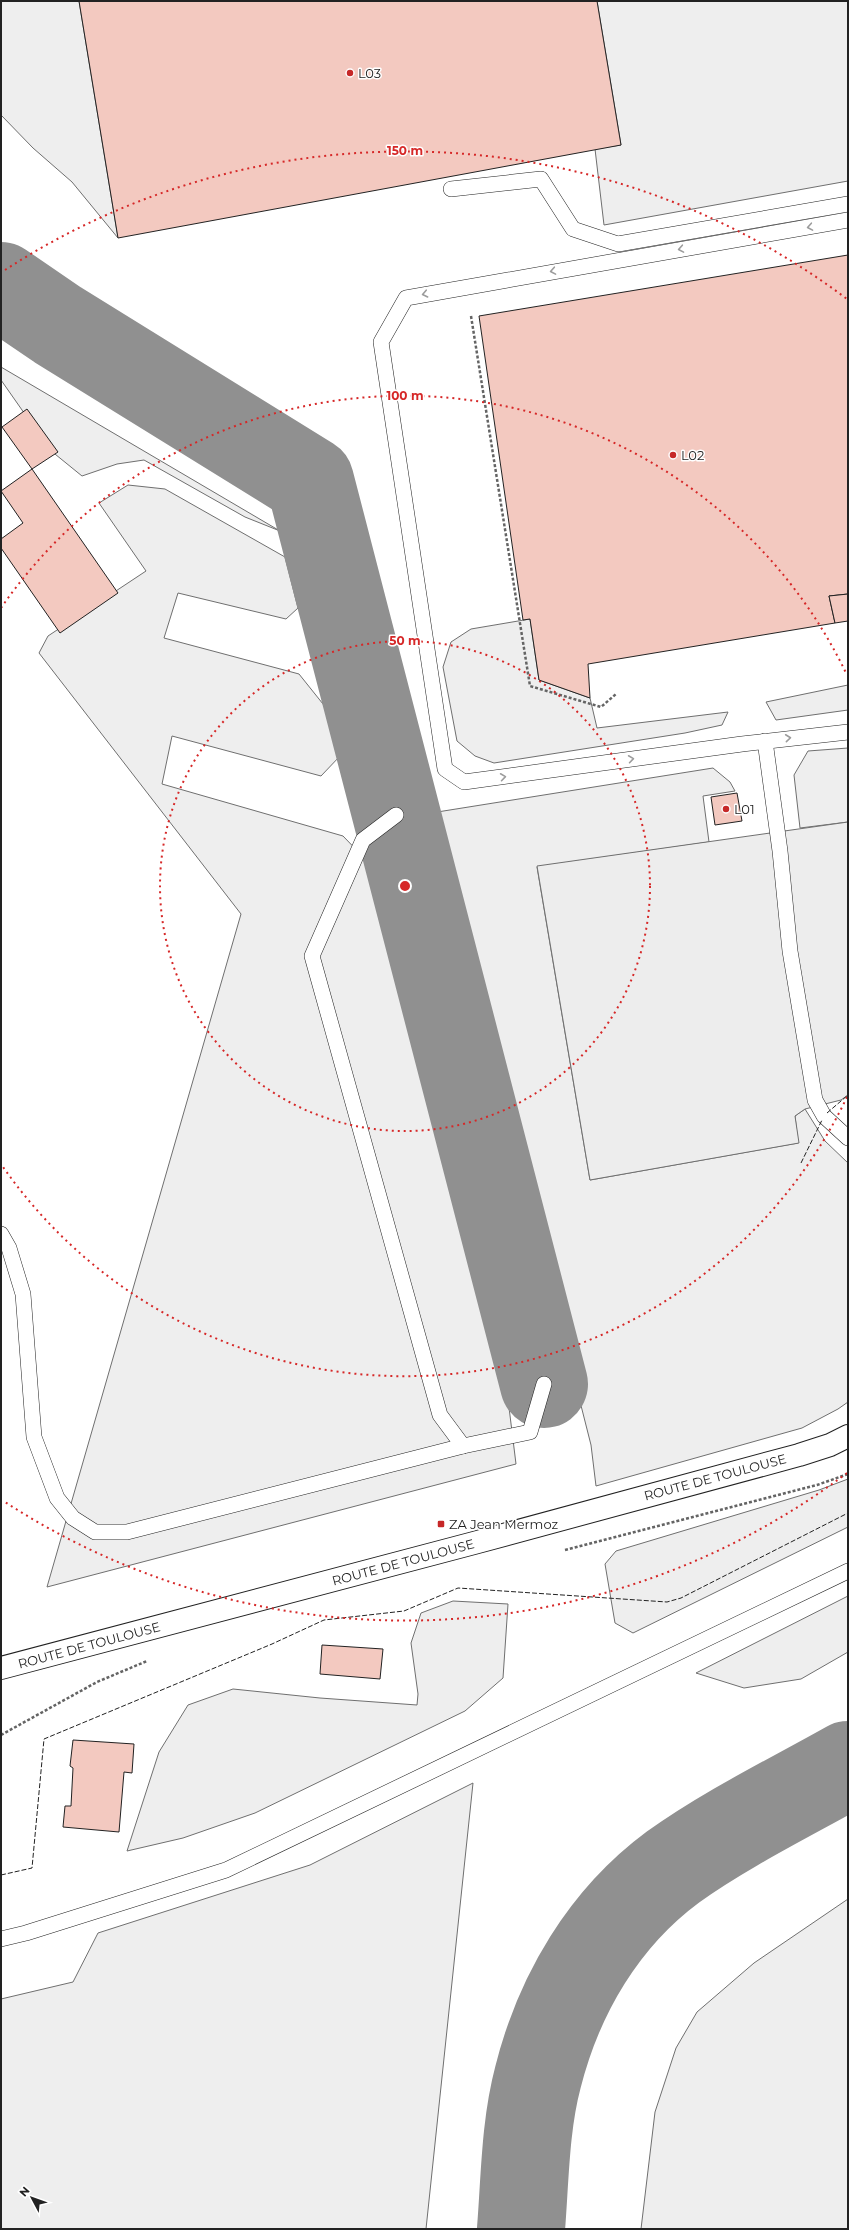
<svg xmlns="http://www.w3.org/2000/svg" width="849" height="2230" viewBox="0 0 849 2230" font-family="Montserrat,sans-serif">
	<style>
		.green { fill: #eee; stroke: #6f6f6f }
		.parking { fill: #ededed; stroke: #6f6f6f }
		.lines { fill: none; stroke-linecap: round; stroke-linejoin: round }
		.taxiway { stroke: #909090; stroke-width: 88 }
		.building { fill: #f3c9c0; stroke: #222 }
		.service-casing { stroke: #222; stroke-width: 16 }
		.secondary-casing { stroke: #222; stroke-width: 24 }
		.path { stroke: #646464; stroke-width: 2.5; stroke-dasharray: 3 2; stroke-linecap: butt }
		.service { stroke: #fff; stroke-width: 15 }
		.secondary { stroke: #fff; stroke-width: 22 }
		.fence { stroke: #222; stroke-width: 1; stroke-dasharray: 5 2; stroke-linecap: butt }
		.oneway { stroke: #9c9c9c }
		.ring { fill: none; stroke: #d62828; stroke-width: 2; stroke-dasharray: 2 4 }
		.poi-dot { fill: #c62828; stroke: #fff; stroke-width: 1.5 }
		.labels { text-anchor: middle; stroke-width: 3; stroke-linejoin: round; paint-order: stroke }
		.poi-label { font-size: 13px; fill: #222; stroke: #fff; text-anchor: start }
		.street-label { font-size: 13px; fill: #222; stroke: #fff }
		.centre { fill: #d62828; stroke: #fff; stroke-width: 2 }
		.ring-label { font-size: 12px; text-anchor: middle; font-weight: bold; fill: #d62828; stroke: #fff; stroke-width: 3; stroke-linejoin: round; paint-order: stroke }
	</style>
	<rect width="100%" height="100%" fill="#fff"/>
	<g class="green">
		<polygon points="1,1 79,1 118,238 72,182 33,148 1,115"/>
		<polygon points="597,1 848,1 848,181 604,225 595,149 621,145"/>
		<polygon points="1,367 280,531 245,517 144,460 117,464 82,476 50,450 1,380"/>
		<polygon points="128,485 165,489 285,557 298,608 286,619 178,593 164,638 299,674 327,709 341,755 321,776 172,736 162,784 343,836 369,863 503,1359 516,1464 47,1587 241,914 39,653 48,636 146,571 99,503"/>
		<polygon points="530,619 539,680 590,698 597,728 728,712 722,725 685,733 494,763 475,756 457,741 443,667 451,642 471,629"/>
		<polygon points="848,685 848,710 776,720 766,702"/>
		<polygon points="848,748 848,822 800,828 794,775 808,751"/>
		<polygon points="713,768 730,782 735,791 703,796 709,842 537,867 590,1180 798,1143 795,1116 805,1109 825,1141 848,1163 848,1402 838,1409 802,1428 596,1486 591,1445 431,813"/>
		<polygon points="848,1479 848,1527 633,1633 615,1623 605,1564 616,1551 819,1490"/>
		<polygon points="848,1596 848,1652 801,1679 744,1688 696,1673"/>
		<polygon points="453,1601 508,1604 503,1678 465,1711 255,1813 183,1838 127,1851 159,1752 188,1705 233,1689 320,1698 417,1705 418,1694 411,1643 421,1613"/>
		<polygon points="473,1783 426,2229 1,2229 1,1999 73,1982 98,1933 310,1865"/>
		<polygon points="848,1899 848,2229 641,2229 655,2112 676,2048 697,2012 754,1963"/>
	</g>
	<polygon class="parking" points="848,822 848,1095 841,1100 805,1109 795,1116 799,1143 590,1180 537,866"/>
	<g class="lines">
		<g class="taxiway">
			<polyline points="1,286 58,325 310,481 544,1384"/>
			<path d="M521,2229c4,-50 4,-103 17,-152 21,-83 66,-159 135,-210 53,-38 118,-70 175,-102"/>
		</g>
	</g>
	<g class="building">
		<polygon points="79,1 597,1 621,145 118,238"/>
		<polygon points="848,255 848,594 829,596 835,623 588,664 590,698 539,680 530,619 523,620 479,316"/>
		<polygon points="27,409 58,452 32,469 2,427"/>
		<polygon points="32,469 118,593 60,633 1,548 1,539 23,523 1,491"/>
		<polygon points="848,594 848,621 835,623 829,596"/>
		<polygon points="737,793 742,821 715,825 711,797"/>
		<polygon points="322,1645 383,1649 380,1679 320,1674"/>
		<polygon points="73,1740 134,1744 132,1773 124,1772 119,1832 63,1827 65,1806 71,1806 73,1768 70,1766"/>
	</g>
	<g class="lines">
		<defs>
			<g id="service">
				<polyline points="451,189 541,179 573,229 618,244 848,204"/>
				<polyline points="848,220 406,298 381,342 445,769 464,782 742,744 848,732"/>
				<polyline points="765,741 780,851 790,951 815,1100 824,1116 848,1138"/>
				<polyline points="396,815 363,840 312,956 440,1415 463,1446 530,1432 544,1384"/>
				<polyline points="1,1234 9,1248 23,1294 34,1437 57,1498 73,1518 95,1532 127,1532 463,1446"/>
				<polyline points="1,1939 26,1933 226,1870 848,1571"/>
			</g>
			<polyline id="secondary" points="1,1668 474,1543 799,1455 830,1445 848,1436"/>
		</defs>
		<use href="#service" class="service-casing"/>
		<use href="#secondary" class="secondary-casing"/>
		<g class="path">
			<polyline points="471,316 530,686 601,707 616,694"/>
			<polyline points="565,1550 817,1485 848,1474"/>
			<polyline points="1,1735 97,1682 147,1661"/>
		</g>
		<use href="#service" class="service"/>
		<use href="#secondary" class="secondary"/>
		<g class="fence">
			<polyline points="827,1113 848,1095"/>
			<polyline points="801,1163 822,1120"/>
			<polyline points="1,1875 32,1868 44,1739 272,1644 324,1620 404,1611 458,1588 667,1602 681,1598 848,1513"/>
		</g>
	</g>
	<defs><path id="oneway-chevron" d="M-2-3.5L2.5 0L-2 3.5" fill="none" stroke-width="1.6" stroke-linecap="round" stroke-linejoin="round"/></defs>
	<g class="oneway">
		<use href="#oneway-chevron" transform="translate(810 227) rotate(170)"/>
		<use href="#oneway-chevron" transform="translate(681 249) rotate(170)"/>
		<use href="#oneway-chevron" transform="translate(553 271) rotate(170)"/>
		<use href="#oneway-chevron" transform="translate(425 294) rotate(168)"/>
		<use href="#oneway-chevron" transform="translate(788 738) rotate(-6)"/>
		<use href="#oneway-chevron" transform="translate(631 759) rotate(-8)"/>
		<use href="#oneway-chevron" transform="translate(503 777) rotate(-8)"/>
	</g>
	<g class="ring">
		<circle cx="405" cy="886" r="245"/>
		<path d="M847 1097A490 490 0 0 1 1 1164M1 608A490 490 0 0 1 847 675"/>
		<path d="M847 1473A735 735 0 0 1 5 1502M5 270A735 735 0 0 1 847 299"/>
	</g>
	<g class="poi-dot">
		<circle cx="350" cy="73" r="4"/>
		<circle cx="673" cy="455" r="4"/>
		<circle cx="726" cy="809" r="4"/>
		<rect x="437" y="1520" width="8" height="8" rx="2"/>
	</g>
	<g class="labels">
		<g class="poi-label">
			<text x="358" y="78">L03</text>
			<text x="681" y="460">L02</text>
			<text x="734" y="814">L01</text>
			<text x="449" y="1529">ZA Jean Mermoz</text>
		</g>
		<g class="street-label">
			<text transform="translate(715 1477) rotate(-15)" y="5">ROUTE DE TOULOUSE</text>
			<text transform="translate(403 1562) rotate(-15)" y="5">ROUTE DE TOULOUSE</text>
			<text transform="translate(89 1645) rotate(-15)" y="5">ROUTE DE TOULOUSE</text>
		</g>
	</g>
	<circle cx="405" cy="886" r="6" class="centre"/>
	<g class="ring-label">
		<text x="405" y="155">150 m</text>
		<text x="405" y="400">100 m</text>
		<text x="405" y="645">50 m</text>
	</g>
	<rect width="849" height="2230" fill="none" stroke="#222222" stroke-width="4"/>
	<g transform="translate(32 2198) rotate(311)" stroke="#ffffff" stroke-width="3" paint-order="stroke">
	<path d="M0-3L7 15L0 10L-7 15Z" fill="#222222"/>
	<text y="-6" font-size="11" font-weight="bold" text-anchor="middle" fill="#222222">N</text>
	</g>
</svg>
